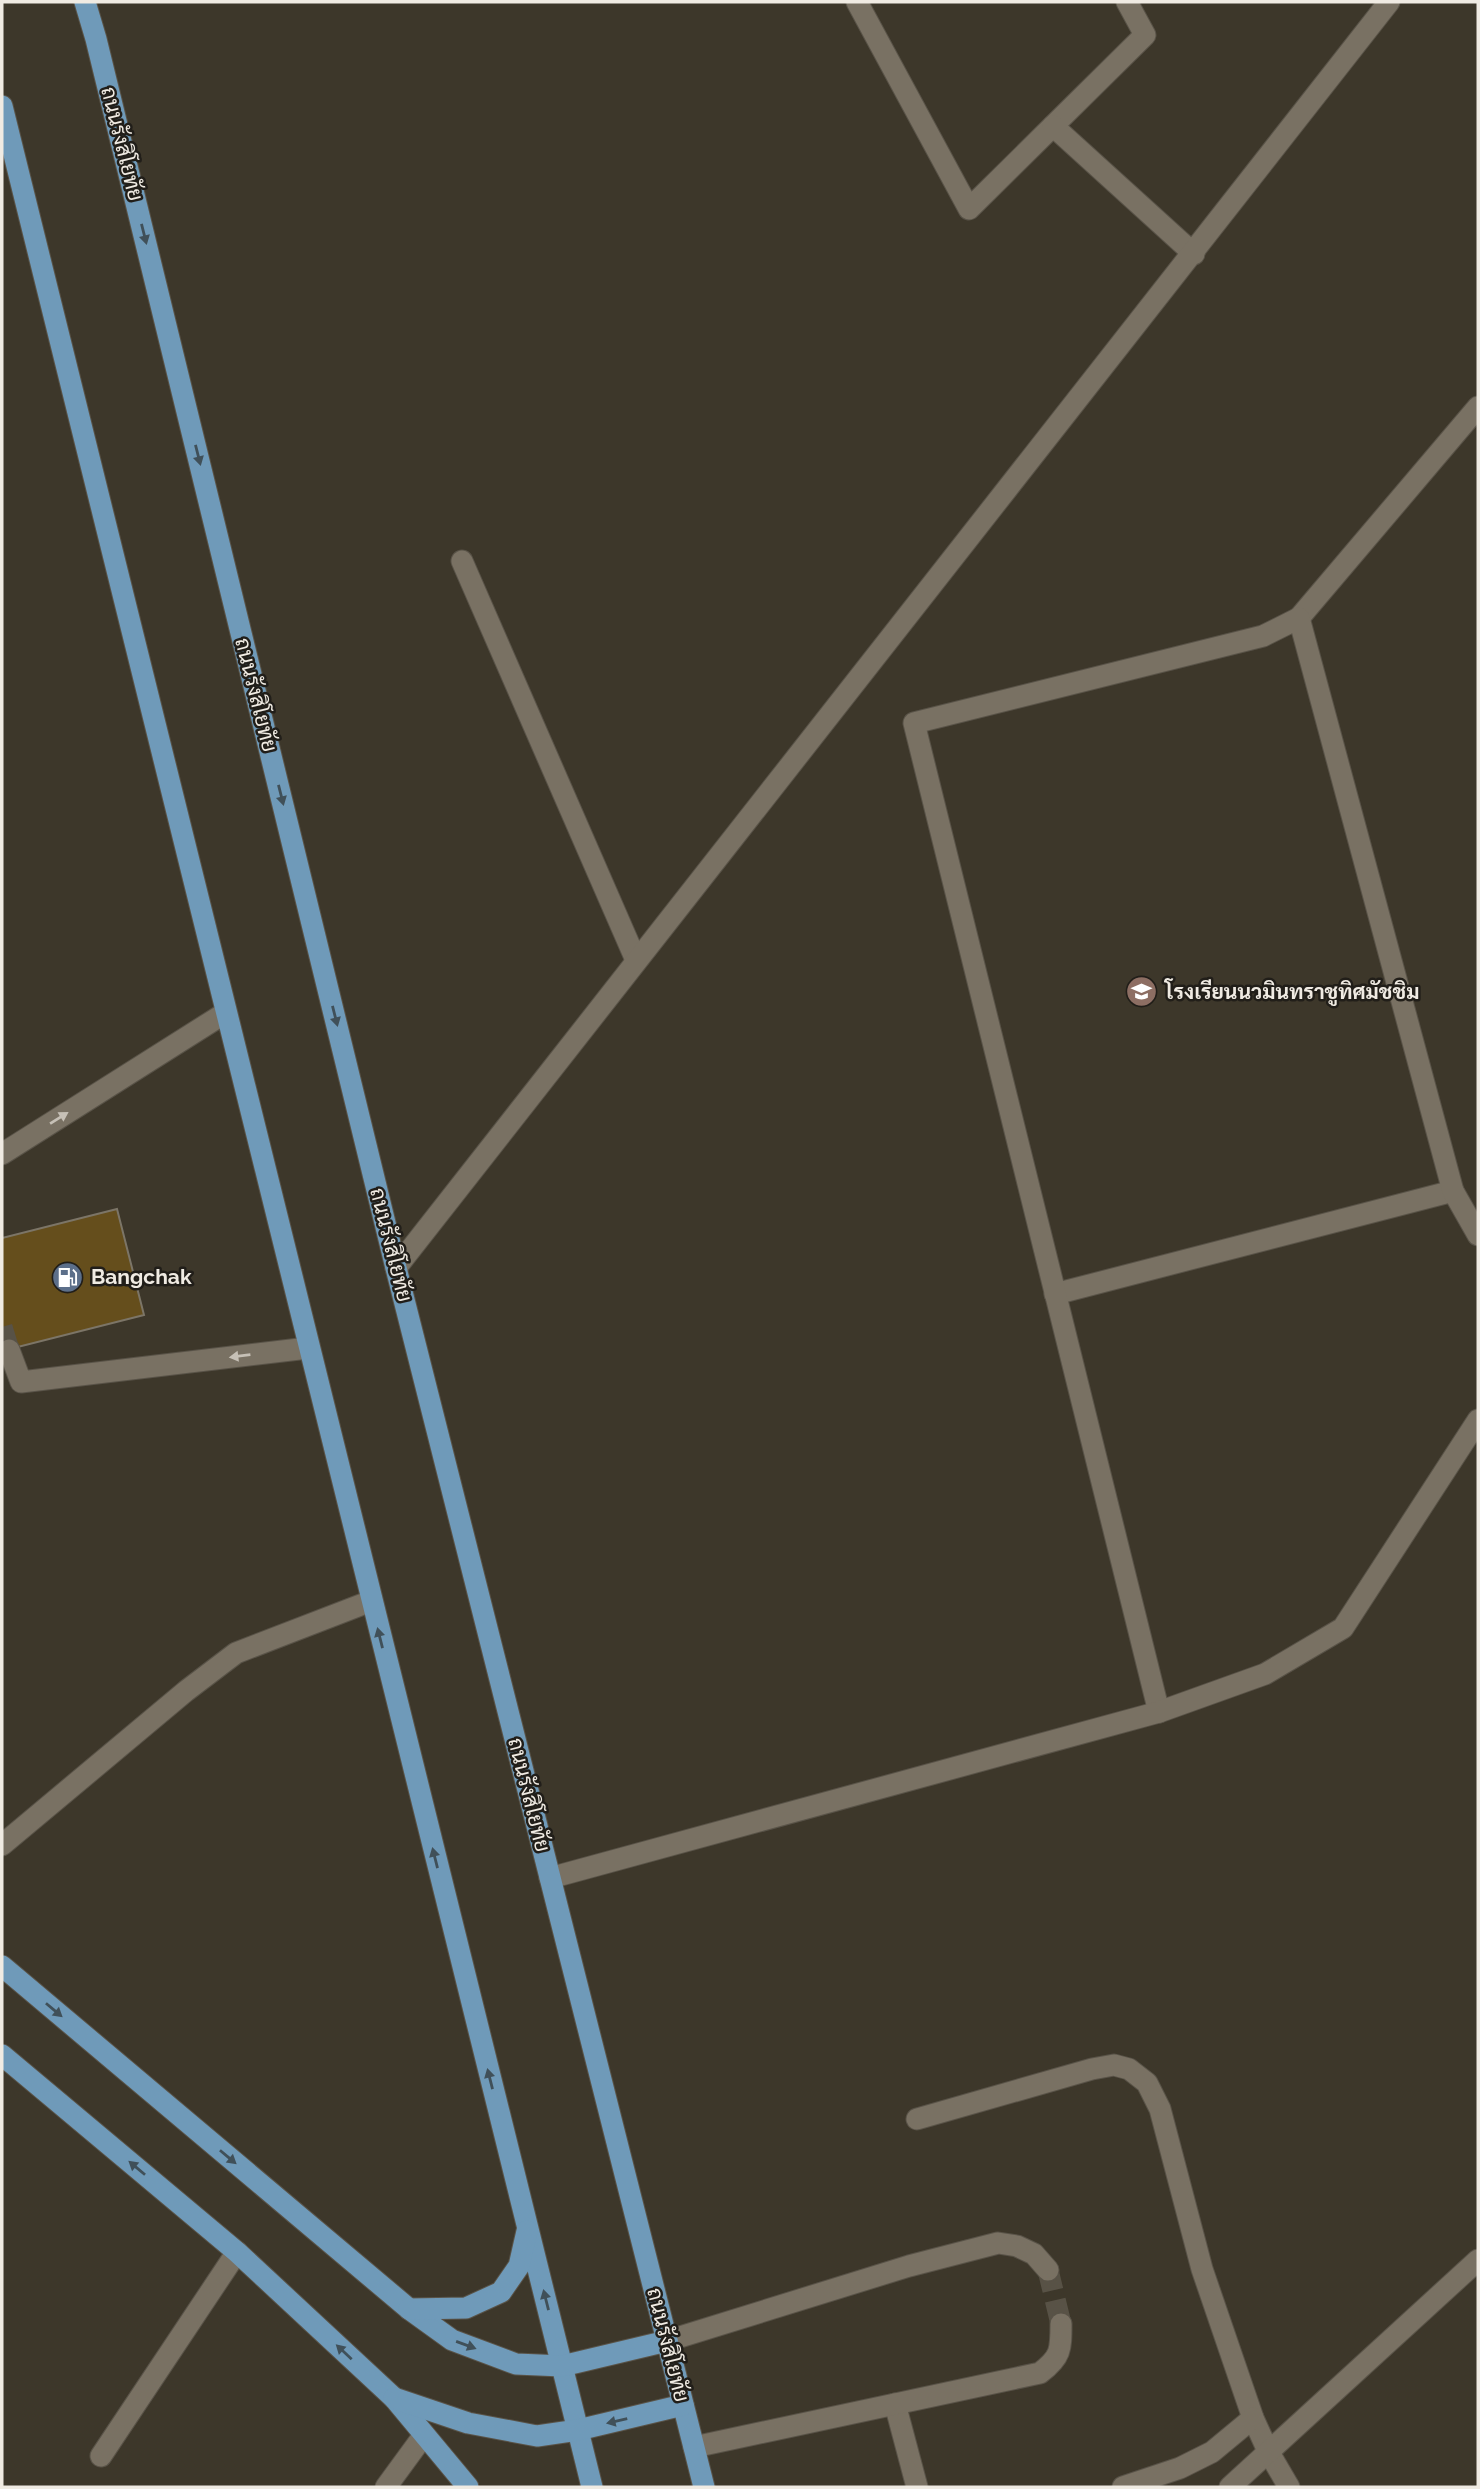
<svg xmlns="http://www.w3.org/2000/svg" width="1480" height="2489" viewBox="0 0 1480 2489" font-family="Raleway,Sarabun,sans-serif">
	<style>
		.building { fill: #654e1c; stroke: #7c7567; stroke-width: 2 }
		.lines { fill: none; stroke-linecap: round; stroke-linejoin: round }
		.minor-tunnel { stroke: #585246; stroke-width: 21; stroke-dasharray: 21 10; stroke-linecap: butt }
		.minor-casing { stroke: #595348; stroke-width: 23 }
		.major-casing { stroke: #595348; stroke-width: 23 }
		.minor { stroke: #797163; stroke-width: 21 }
		.major { stroke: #6f9ab9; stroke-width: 21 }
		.oneway { fill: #405059 }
		.oneway2 { fill: #c6c0b6 }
		.labels { text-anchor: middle; stroke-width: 5; stroke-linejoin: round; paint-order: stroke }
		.street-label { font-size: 21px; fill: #f0ebe3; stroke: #211e19 }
		.poi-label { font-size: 21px; font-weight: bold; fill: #f0ebe3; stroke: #211e19; text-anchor: start }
	</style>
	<rect width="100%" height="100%" fill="#3d372a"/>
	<polygon class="building" points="117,1209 144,1315 2,1351 2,1238"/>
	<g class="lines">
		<g class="minor-tunnel">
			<polyline points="2,1327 9,1350"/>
			<polyline points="1048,2270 1061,2324"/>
		</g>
		<defs>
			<g id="minor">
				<polyline points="857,2 969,209 1145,35 1127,2"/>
				<polyline points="1053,126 1194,254"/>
				<polyline points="462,561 636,960"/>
				<polyline points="1299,618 1478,407"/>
				<polyline points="2,1154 225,1013"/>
				<path d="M396,1268c329,-424 665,-842 993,-1266"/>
				<polyline points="1055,1294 1453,1191"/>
				<polyline points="9,1350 21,1382 308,1348"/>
				<polyline points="1159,1712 914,723 1263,636 1299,618 1453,1191 1478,1235"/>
				<polyline points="2,1845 186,1691 236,1653 371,1601"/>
				<polyline points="550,1878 1159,1712 1265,1674 1343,1628 1478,1420"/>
				<polyline points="917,2119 1092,2069 1114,2065 1129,2069 1147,2083 1160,2109 1202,2269 1253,2418 1268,2451 1289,2487"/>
				<polyline points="667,2341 909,2266 998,2243 1017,2246 1034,2254 1048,2270"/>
				<polyline points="895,2404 917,2487"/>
				<path d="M694,2447l346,-74c21,-16 21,-23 21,-49"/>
				<polyline points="101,2456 237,2252"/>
				<polyline points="386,2487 424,2435"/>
				<polyline points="1123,2487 1180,2468 1212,2452 1253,2418"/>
				<polyline points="1230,2487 1478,2260"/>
			</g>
			<g id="major">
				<polyline points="85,2 96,39 396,1268 704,2487"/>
				<polyline points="2,106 592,2487"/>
				<polyline points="2,1966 409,2309 452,2340 516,2364 562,2366 667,2341"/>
				<polyline points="2,2055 237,2252 394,2398 468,2487"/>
				<polyline points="409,2309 466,2308 501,2292 519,2266 527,2231"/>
				<polyline points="394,2398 468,2423 537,2436 578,2430 683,2405"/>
			</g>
		</defs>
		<use href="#minor" class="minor-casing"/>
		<use href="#major" class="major-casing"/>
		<use href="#minor" class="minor"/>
		<use href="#major" class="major"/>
	</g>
	<defs><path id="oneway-solid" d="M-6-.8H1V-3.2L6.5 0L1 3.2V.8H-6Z" transform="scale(1.75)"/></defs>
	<g class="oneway">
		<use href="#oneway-solid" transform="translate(144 234) rotate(76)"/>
		<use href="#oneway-solid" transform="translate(198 455) rotate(76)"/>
		<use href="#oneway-solid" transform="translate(281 795) rotate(76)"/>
		<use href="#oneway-solid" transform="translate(335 1016) rotate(76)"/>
		<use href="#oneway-solid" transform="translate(380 1638) rotate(-104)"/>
		<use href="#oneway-solid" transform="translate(435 1858) rotate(-104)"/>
		<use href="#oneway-solid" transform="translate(54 2010) rotate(40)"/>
		<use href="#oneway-solid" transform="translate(490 2079) rotate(-104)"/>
		<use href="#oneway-solid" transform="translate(228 2157) rotate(40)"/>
		<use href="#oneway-solid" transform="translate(137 2168) rotate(-140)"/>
		<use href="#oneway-solid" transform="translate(546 2300) rotate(-104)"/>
		<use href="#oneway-solid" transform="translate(466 2345) rotate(20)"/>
		<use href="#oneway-solid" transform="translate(344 2352) rotate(-137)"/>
		<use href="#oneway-solid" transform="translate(617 2421) rotate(167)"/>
	</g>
	<g class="oneway2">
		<use href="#oneway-solid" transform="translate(59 1118) rotate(-32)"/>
		<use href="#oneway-solid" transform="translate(240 1356) rotate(173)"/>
	</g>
	<defs>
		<symbol id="school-disc" viewBox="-11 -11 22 22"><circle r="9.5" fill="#8d6e63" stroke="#211e19"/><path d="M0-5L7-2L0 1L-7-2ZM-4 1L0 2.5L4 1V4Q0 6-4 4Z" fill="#fff"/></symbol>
		<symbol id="fuel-disc" viewBox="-11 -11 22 22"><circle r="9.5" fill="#5c6f8a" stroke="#211e19"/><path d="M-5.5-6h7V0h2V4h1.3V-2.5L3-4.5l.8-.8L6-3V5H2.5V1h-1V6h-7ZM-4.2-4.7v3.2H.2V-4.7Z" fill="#fff"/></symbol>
	</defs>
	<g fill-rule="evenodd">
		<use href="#school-disc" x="1124" y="974" width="35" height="35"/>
		<use href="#fuel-disc" x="50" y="1260" width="35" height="35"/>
	</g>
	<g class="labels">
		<g class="street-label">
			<text transform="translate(122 144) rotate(76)" y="7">ถนนรังสิโยทัย</text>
			<text transform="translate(256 695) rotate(76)" y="7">ถนนรังสิโยทัย</text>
			<text transform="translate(391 1245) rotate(76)" y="7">ถนนรังสิโยทัย</text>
			<text transform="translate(529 1795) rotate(76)" y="7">ถนนรังสิโยทัย</text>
			<text transform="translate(668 2345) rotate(76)" y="7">ถนนรังสิโยทัย</text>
		</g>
		<g class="poi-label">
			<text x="1165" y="999">โรงเรียนนวมินทราชูทิศมัชชิม</text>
			<text x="91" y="1284">Bangchak</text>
		</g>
	</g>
	<rect width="1480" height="2489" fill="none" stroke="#f0ebe3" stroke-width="7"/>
</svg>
